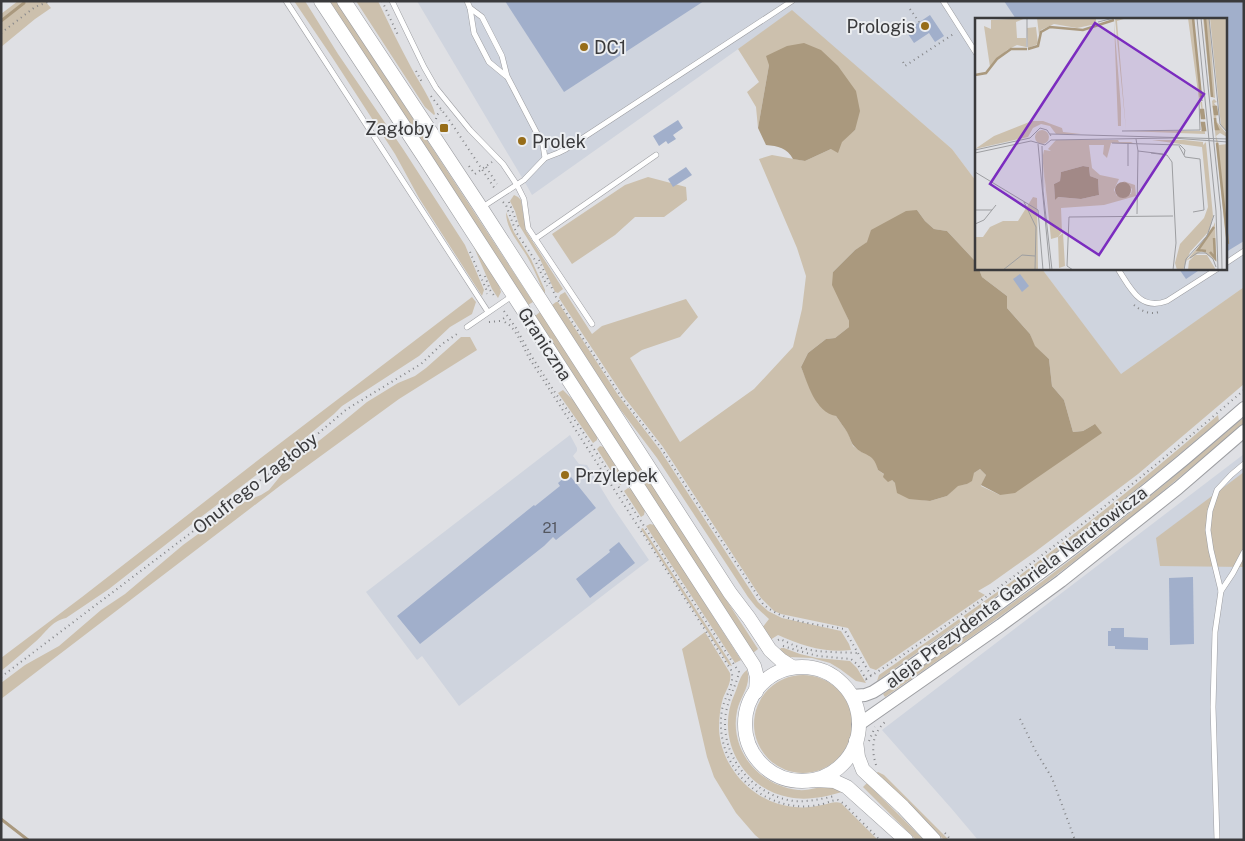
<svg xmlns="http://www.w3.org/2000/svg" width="1245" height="841" font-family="'Public Sans',sans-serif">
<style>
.built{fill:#cfd4de}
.green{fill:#ccc0ad}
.water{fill:#aa997e}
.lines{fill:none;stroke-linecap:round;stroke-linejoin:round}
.stream{stroke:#aa997e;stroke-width:3}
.building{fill:#a1afcb}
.service-casing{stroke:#9d9ea2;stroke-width:6}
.tertiary-casing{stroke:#9d9ea2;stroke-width:14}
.secondary-casing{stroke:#9d9ea2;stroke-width:15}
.path{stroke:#858689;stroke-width:2;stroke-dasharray:1 4;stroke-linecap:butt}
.service{stroke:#fff;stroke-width:5}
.tertiary{stroke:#fff;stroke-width:12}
.secondary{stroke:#fff;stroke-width:14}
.poi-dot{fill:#976d19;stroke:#eceef1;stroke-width:2}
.labels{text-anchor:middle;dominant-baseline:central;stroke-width:4;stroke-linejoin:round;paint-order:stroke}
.number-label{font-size:15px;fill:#545760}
.poi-label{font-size:18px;fill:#3a3a3c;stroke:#eceef1;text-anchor:start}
.street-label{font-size:18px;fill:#3a3a3c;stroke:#eceef1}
.inset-river{fill:none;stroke:#aa997e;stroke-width:2.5}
.inset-road{fill:none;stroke:#9d9ea1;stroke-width:1}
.view{fill:#7b2cbf;fill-opacity:0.15;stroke:#7b2cbf;stroke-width:2.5}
.inset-edge{fill:none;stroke:#3a3a3c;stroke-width:2.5}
</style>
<rect width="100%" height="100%" fill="#dfe0e4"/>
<!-- built -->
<g class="built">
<polygon points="417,1 1244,1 1244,287 1121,375 1042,269 1226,269 1226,19 976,19 976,181 952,149 792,11 532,195 527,186"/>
<polygon points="570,435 577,448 577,451 573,456 579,464 587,465 612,506 649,560 459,706 422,656 417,660 366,592"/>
<polygon points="1244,454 1244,840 978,840 951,808 882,730"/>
</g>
<!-- green -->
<g class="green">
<polygon points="18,1 45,1 51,8 35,19 1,47 1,14"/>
<polygon points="294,1 305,1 338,54 403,149 465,245 484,290 482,296 419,198 395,154 332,57"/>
<polygon points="329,1 336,1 533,302 528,305"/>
<path d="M356 1H378C389 24 400 47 412 69 419 82 432 101 435 114L434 115 425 107Z"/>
<polygon points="792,10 952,149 976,181 976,262 947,231 934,229 925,221 917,210 855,250 833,272 842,304 849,321 849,327 835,338 826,339 808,353 801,367 812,393 818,404 836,416 848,433 853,446 862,452 870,455 876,462 878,470 892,480 895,483 922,500 930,501 947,496 958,485 967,484 974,473 980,469 986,475 981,486 1000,495 1095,424 1083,431 1073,432 1064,400 1052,386 1049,359 1034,346 1030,334 1007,308 1007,296 982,277 979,269 1042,269 1121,374 1244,287 1244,384 1138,474 1035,552 990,584 978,591 985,595 876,670 870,668 848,628 781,614 774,611 761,598 663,447 624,397 559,298 560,295 565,292 592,334 602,326 686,299 698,317 680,337 642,350 630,358 680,442 754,389 793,347 802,309 806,276 797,248 759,159 772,155 805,161 831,149 855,130 769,65 758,128 756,107 747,92 759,82 738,49"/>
<polygon points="648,177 686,187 687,200 664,217 635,217 615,235 572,264 552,234 625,185"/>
<polygon points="514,195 518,197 521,200 526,231 563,289 558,293 555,292 540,259 519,225 515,211 510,201"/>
<path d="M506 212 514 232 531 259 545 290V293H544C539 282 535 271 529 260 521 244 506 231 506 212Z"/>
<polygon points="473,245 499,285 501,292 498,298 492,289"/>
<path d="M472 297 476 302 472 314 450 327 419 356 342 406 334 414 305 438 290 453 268 466 201 517 109 589 66 618C50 622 47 632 35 642 24 652 13 661 1 671V658L82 597 266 454Z"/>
<path d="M556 302H558L618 395 660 450 758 602 768 611 782 618 841 631 849 644 851 650C825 653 802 646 778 635L770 640 762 628 769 619 756 607 748 597 657 458 617 405 552 305Z"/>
<polygon points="540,312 758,649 753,653 535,316"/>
<polygon points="461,337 470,337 477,350 399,399 281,485 1,699 1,683 25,665 59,646 101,610 125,594 183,545 216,521 246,501 261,495 269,490 291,463 344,421 367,402 398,383 415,376 426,368"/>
<polygon points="563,390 574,401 597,437 597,440 593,443 558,393"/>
<path d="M1218 415 1219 421C1170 462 1122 502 1071 541 1008 589 943 635 877 681L879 675C919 647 960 619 1000 590 1075 535 1148 476 1218 415Z"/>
<path d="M1244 417V423C1180 478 1114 532 1046 583 993 622 939 660 885 697L883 694C937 656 991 619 1044 580 1113 528 1179 473 1244 417Z"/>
<polygon points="600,446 604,447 625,479 624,482 620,485 597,449"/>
<polygon points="1244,472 1244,567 1160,566 1156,538"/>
<polygon points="628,488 631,489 645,510 644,515 641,517 624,491"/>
<polygon points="650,524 655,525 741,660 735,663 646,526"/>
<polygon points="643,528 730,662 732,666 729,665 641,529"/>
<path d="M705 632 730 673C732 682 726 690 723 698 720 708 719 718 719 729 721 769 755 804 795 807 804 808 813 807 822 805 829 804 834 801 841 803L878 840H761L755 835 736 813 714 777 707 757 682 649Z"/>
<polygon points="781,648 784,648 800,654 817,658 850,661 857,668 866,683 856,681 840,669 830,663 812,658 789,657 778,651"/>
<path d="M747 670C752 685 740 697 737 711 729 750 759 786 798 790 810 791 820 786 832 786L842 792C825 797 806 801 788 797 742 788 714 737 735 693 739 684 739 676 747 670Z"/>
<circle cx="803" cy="724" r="49"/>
<polygon points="878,772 884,775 949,840 944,840 876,773"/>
<polygon points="867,783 924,840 916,840 863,787"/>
</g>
<!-- water -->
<g class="water">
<path d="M804 43 821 50 838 66 856 91 860 111 855 130 842 142 838 153 831 149 805 161 793 159C787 148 778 146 766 145L758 128 769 65 766 56 787 46Z"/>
<path d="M917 210 925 221 934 229 947 231 976 262V269H979L982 277 1007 296V308L1030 334 1035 346 1049 359 1052 386 1064 400 1073 432 1083 431 1095 424 1102 433 1015 493 1000 495 981 485 986 475 980 469 974 473 972 481 967 484 958 486 947 496 930 501 909 499 897 493 895 483 892 480 888 482 883 477 884 474 878 470C873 451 865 458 854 446 851 443 850 437 847 432 844 427 840 422 836 416 815 412 808 384 801 367L808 353 826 339 835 338 849 327V321L832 285 833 272 855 250 867 242 871 230 906 211Z"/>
</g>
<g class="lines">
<!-- stream -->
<g class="stream">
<polyline points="1,21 24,3"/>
<polyline points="1,819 28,840"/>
</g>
</g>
<!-- building -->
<g class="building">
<polygon points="505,1 704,1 564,92"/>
<polygon points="1004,1 1244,1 1244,241 1226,252 1226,19 1016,19"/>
<polygon points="930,15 944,36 935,42 929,33 914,43 906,31"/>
<polygon points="678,120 683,128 673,135 676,139 668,144 666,141 659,146 653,136"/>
<polygon points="686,167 692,175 673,187 668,179"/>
<polygon points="1179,269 1201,269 1186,279"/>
<polygon points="1020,274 1029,286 1022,292 1013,279"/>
<polygon points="565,477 567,480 571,477 596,508 556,540 553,537 544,546 420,644 397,616 534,505 535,506 560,486 558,483"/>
<polygon points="619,542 635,563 590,598 576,579 610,552 609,550"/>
<polygon points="1193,577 1194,644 1170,645 1169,578"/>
<polygon points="1111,628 1124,628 1124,637 1148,638 1148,650 1115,649 1115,646 1108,646 1108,631 1111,631"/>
</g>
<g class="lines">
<!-- service casing -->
<g class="service-casing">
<g id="service">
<polyline points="286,1 488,312"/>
<polyline points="392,1 424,67 436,88 470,130 503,164 517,185 524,199 528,228 592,324"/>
<polyline points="467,1 470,8 474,33 489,62 506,76"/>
<polyline points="943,1 976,53"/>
<polyline points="470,8 482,17 502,56 507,76 543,145 545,158 524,180 481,208"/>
<polyline points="545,158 558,153 566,149 792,1"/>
<polyline points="535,239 656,155"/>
<polyline points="1226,263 1244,251"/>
<path d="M1118 269C1131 289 1140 311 1167 301L1217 269"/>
<polyline points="467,327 512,296"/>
<polyline points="1221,591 1233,573 1244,552"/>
<polyline points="1217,840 1213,707 1215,632 1221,591 1211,550 1208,530 1210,511 1217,490 1231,475 1244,464"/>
</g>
</g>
<!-- tertiary casing -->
<g class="tertiary-casing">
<g id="tertiary">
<path d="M852 696 865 695 873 692C897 677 921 659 944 643 1048 570 1148 492 1244 408"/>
<polyline points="858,725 1001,625 1061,581 1178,488 1244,431"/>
</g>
</g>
<!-- secondary casing -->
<g class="secondary-casing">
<g id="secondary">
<polyline points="321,1 426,160 754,666 757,677 756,692"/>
<polyline points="344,1 481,208 730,593 749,618 770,650 781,660 792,667"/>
<circle cx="802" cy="724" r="57"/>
<polyline points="856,741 858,757 863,770 903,807 934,840"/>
<polyline points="816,780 834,781 847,787 906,840"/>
</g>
</g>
<!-- path -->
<g class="path">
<polyline points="382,1 398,35"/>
<polyline points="910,9 919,22"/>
<polyline points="1,33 35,7 50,1"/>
<polyline points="903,62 905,66 955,33"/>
<polyline points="416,71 423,84"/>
<polyline points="431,96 450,121 495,189"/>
<polyline points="436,119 437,115 441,110"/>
<polyline points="469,166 475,174 492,162"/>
<polyline points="486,167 497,184"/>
<polyline points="503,202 506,205 516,232 535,260 547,286"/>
<polyline points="509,202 519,228"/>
<polyline points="470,252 486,289 487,294"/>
<path d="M539 260 556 297 622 398 659 445 763 604C785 623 817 624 844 629L873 679"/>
<polyline points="485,276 490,290 496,298"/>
<path d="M1134 305C1141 311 1150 315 1159 312"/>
<path d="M504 311 516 328 532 357 556 394 579 426 739 672C737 682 733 689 730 698 727 706 725 715 725 724 725 762 756 796 794 801 808 802 821 799 835 796"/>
<polyline points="489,322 500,321 507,316"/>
<path d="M505 322 506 323C516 327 525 352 531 361L731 670C736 684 724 697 722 710 714 757 749 801 796 806 805 807 815 806 823 804 829 802 833 800 838 800L843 803 880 840"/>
<path d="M778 640 780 639C787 642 794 646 802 648 820 653 839 652 858 653"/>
<polyline points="783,646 799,651 818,656 851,659 858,665 867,681"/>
<polyline points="1,677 287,460 347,409 421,364 442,344 460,332"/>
<path d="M866 679C892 663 917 645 942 628 1047 555 1147 474 1244 390"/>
<polyline points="1020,719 1035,750 1052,778 1075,840"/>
<polyline points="869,741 875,727"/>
<path d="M876 765C871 749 872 734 885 722"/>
<polyline points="945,833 951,840"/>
</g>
<!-- service -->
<use href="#service" class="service"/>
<!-- tertiary -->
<use href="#tertiary" class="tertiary"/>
<!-- secondary -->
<use href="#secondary" class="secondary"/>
</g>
<!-- markers -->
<g class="poi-dot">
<circle cx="925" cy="26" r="5"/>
<circle cx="584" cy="47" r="5"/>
<rect x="439" y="123" width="10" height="10" rx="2.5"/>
<circle cx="522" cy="141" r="5"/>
<circle cx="565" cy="475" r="5"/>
</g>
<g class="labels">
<!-- number labels -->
<g class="number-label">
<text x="550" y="527">21</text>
</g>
<!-- poi labels -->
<g class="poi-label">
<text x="915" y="26" text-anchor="end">Prologis</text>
<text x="594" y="47">DC1</text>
<text x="434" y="128" text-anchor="end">Zagłoby</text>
<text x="532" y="141">Prolek</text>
<text x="575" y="475">Przylepek</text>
</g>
<!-- street labels -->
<g class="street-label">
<text transform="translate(545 344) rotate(57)">Graniczna</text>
<text transform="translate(255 483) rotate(-38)">Onufrego Zagłoby</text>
<text transform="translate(1016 587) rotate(-37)">aleja Prezydenta Gabriela Narutowicza</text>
</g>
</g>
<!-- overview -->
<g transform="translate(975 18)">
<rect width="252" height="252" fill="#dfe0e4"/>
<path d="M51 0 41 4 42 20H51V29L42 27 32 32 15 49 9 8 16 11V2ZM62 0H121V6L102 10 79 6 66 12 64 17ZM140 0H152L142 3 151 112ZM213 0H219L225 82H224ZM228 0H234L240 80 236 79ZM235 0H252V114L246 108ZM139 3 146 90V108H143ZM61 9 63 26 53 30 52 10ZM239 81 242 84 239 85 242 89 241 103 252 116V119L245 115 241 118 244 127 252 126V232L237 83ZM225 83 227 84 238 198 235 212 215 234 208 252H202L200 245 205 226 229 200 233 189 227 129 177 122H209L228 124V127L231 124 230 116 150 113H226L229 104ZM57 103H68L87 110 88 114 106 116H81L75 108 66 106 58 110 53 119 0 131 19 118ZM60 119a7 7 0 1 1 14 0a7 7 0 1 1-14 0ZM81 122H143L144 124H156L160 126 136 125 132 140 128 136 129 127H114L117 150 125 157 144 161 139 172 142 178 156 176 157 171 148 163 160 167 161 178 129 187 86 190 87 214 83 219 88 215 90 248 84 250 83 219 76 221 69 153 72 198 67 132 68 137 69 132 76 133 73 131ZM108 148 114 149 115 158 123 161 124 177 106 181 82 179 80 182 79 166 85 163 86 154ZM58 179 62 180 63 252H0V219H8L15 209 28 203H43ZM240 204 241 243 227 233 211 243 236 214ZM220 237H232L241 252H213L214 243Z" fill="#ccc0ad" fill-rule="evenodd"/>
<path d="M108 148 114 149 115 158 123 161 124 177 106 181 83 179 80 182 79 166 85 163 86 154ZM140 172a8 8 0 1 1 16 0a8 8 0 1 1-16 0Z" fill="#aa997e"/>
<path class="inset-river" d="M218 0 226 79M230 0 237 79M53 31 63 28 66 14 75 9 108 12 139 2M0 57 11 55 22 41 36 31H52M239 89H241L242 96H240ZM226 92H228L229 100H227ZM240 100 241 111H243L240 104M227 105H229L230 112H228ZM242 125 253 226M231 233 223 232 239 209M235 234 240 240 239 220"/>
<path class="inset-road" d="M52 0V29M222 0 241 193 243 252M226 0 246 194 247 252M234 0 245 106 253 115M123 4 139 0M147 113 225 112 224 83 228 82M75 116 253 121M161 121 163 133 188 136M76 122 197 120 253 124M137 125 205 127 210 132 209 137M153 125V148M63 126 75 252M67 128 68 173 77 252M204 128 210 139 225 141 229 192 218 194M0 132 55 120 65 110 72 112 76 118M0 135 56 123 70 127 76 122M176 135 192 137 197 144 201 225 198 252M0 154 63 192 68 252M49 184 61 209 60 252M0 192H17M162 196 163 133M0 206 9 202 21 187M215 240 222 235H231L238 241 241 249M28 252 47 237 60 238M98 252 92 248 94 199 198 198M101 252H198M209 252 211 241 232 218 239 197"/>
<path class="view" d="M120 5 229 76 124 237 15 166Z"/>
<rect width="252" height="252" class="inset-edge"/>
</g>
<!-- border -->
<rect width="1245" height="841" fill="none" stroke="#3a3a3c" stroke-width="5"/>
</svg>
